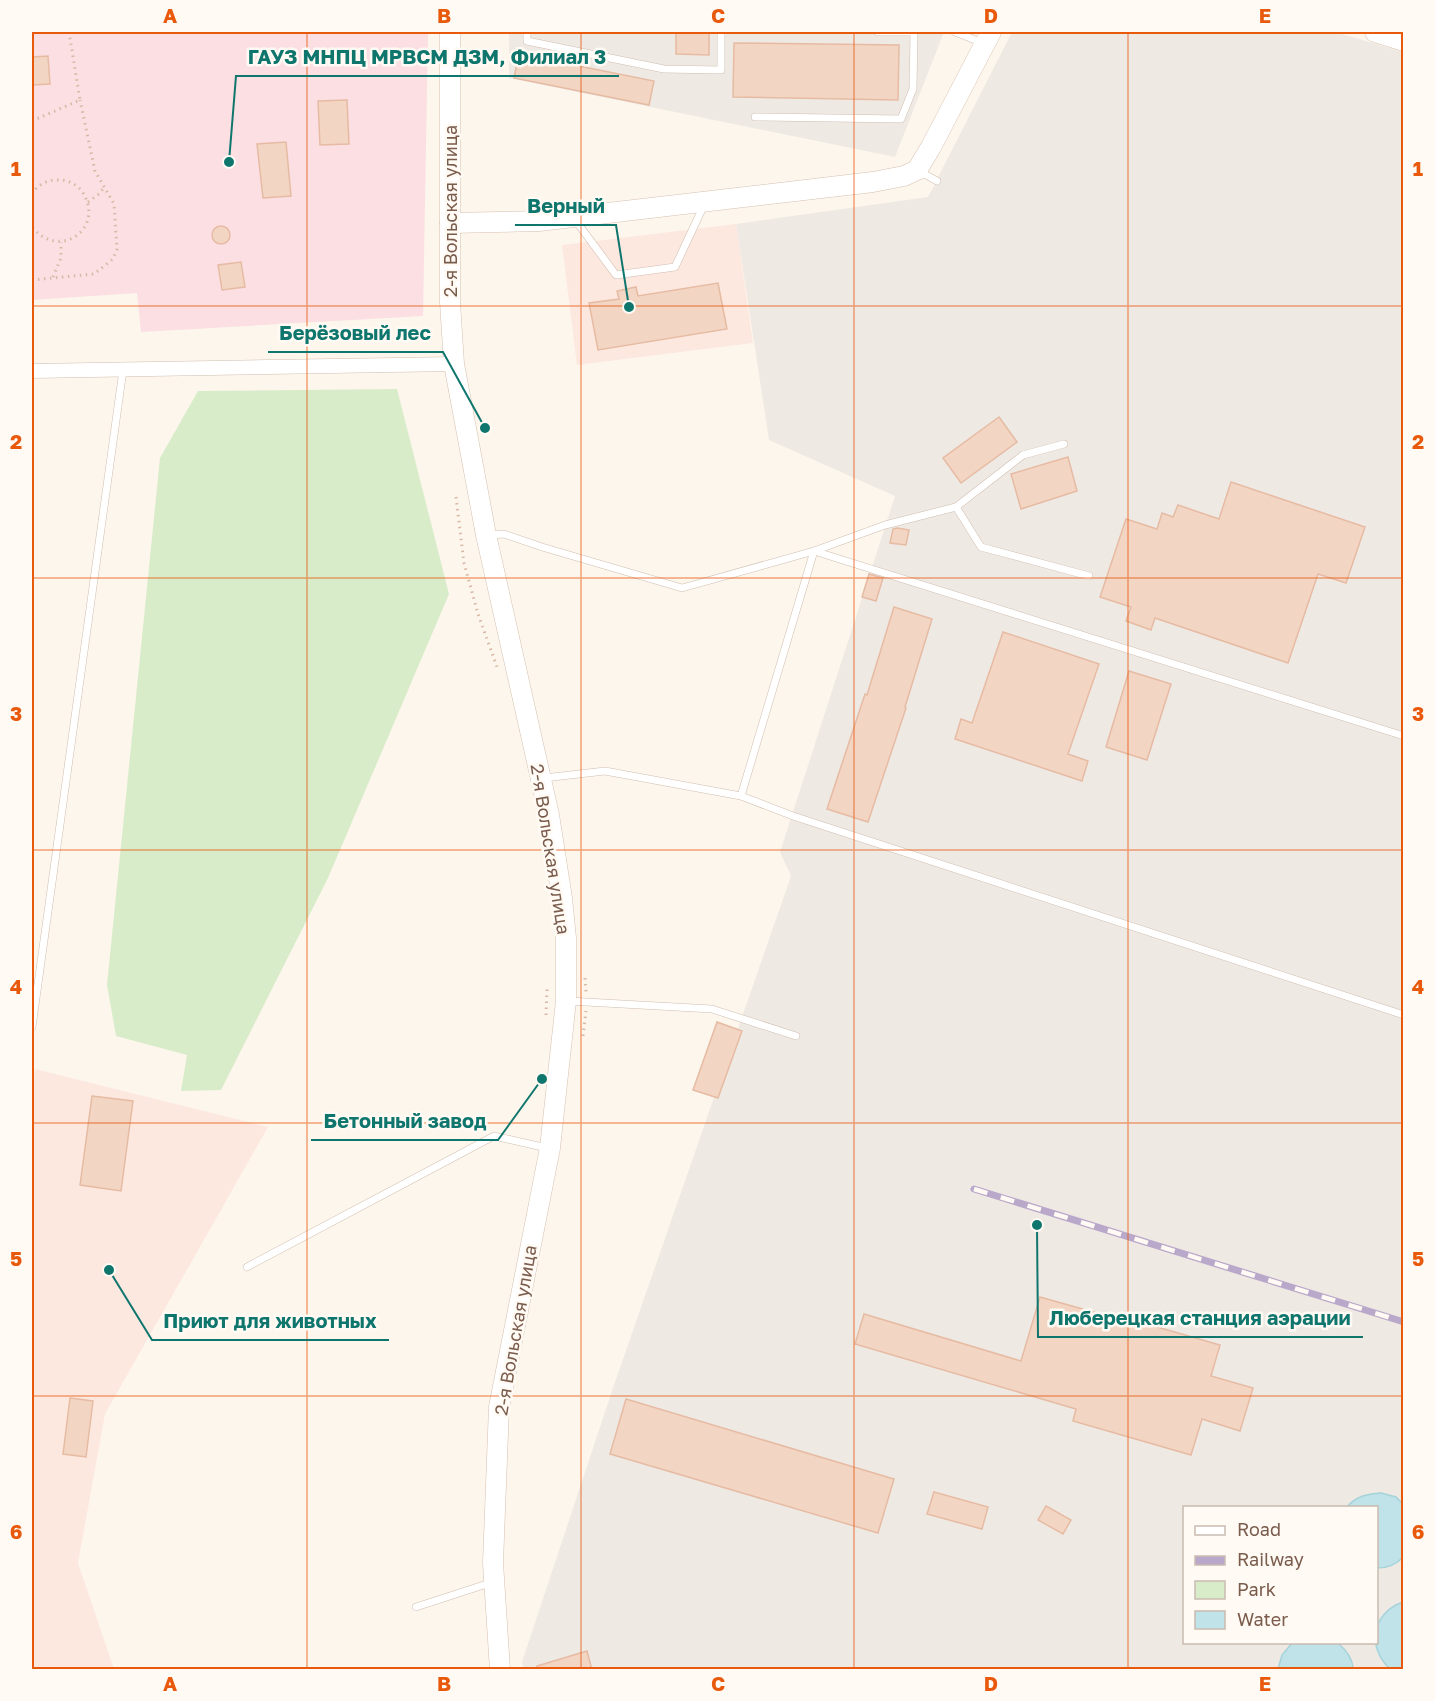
<svg xmlns="http://www.w3.org/2000/svg" width="1435" height="1701" font-family="'Golos Text',sans-serif">
<style>
.commercial{fill:#fde8e0}
.industrial{fill:#efe9e4;fill-rule:evenodd}
.medical{fill:#fbdfe3}
.green{fill:#d8ecc9}
.water{fill:#bfe3e8;stroke:#a5d3da;stroke-width:1.5}
.building{fill:#f3d5c3;stroke:#e6bba3;stroke-width:1.5}
.lines{fill:none;stroke-linecap:round;stroke-linejoin:round}
.lane-casing{stroke:#d1beb0;stroke-width:8}
.street-casing{stroke:#d1beb0;stroke-width:15}
.secondary-casing{stroke:#d6c0b0;stroke-width:21}
.path{stroke:#d9b8a5;stroke-width:3;stroke-dasharray:1.5 4.5;stroke-linecap:butt}
.lane{stroke:#fff;stroke-width:7}
.street{stroke:#fff;stroke-width:14}
.secondary{stroke:#fff;stroke-width:20}
.rail-casing{stroke:#b9a8c9;stroke-width:7}
.rail{stroke:#fffaf3;stroke-width:4.5;stroke-dasharray:14;stroke-linecap:butt}
.grid{fill:none;stroke:#e8590c;stroke-width:1.5;stroke-opacity:0.55}
.labels{text-anchor:middle;dominant-baseline:central;stroke-width:5;stroke-linejoin:round;paint-order:stroke}
.street-label{font-size:18px;fill:#7a5c4d;stroke:#fffaf3}
.leader{fill:none;stroke:#0f766e;stroke-width:2}
.callout-dot{fill:#0f766e;stroke:#fffaf3;stroke-width:2}
.callout-label{font-size:20px;text-anchor:middle;font-weight:bold;fill:#0f766e;stroke:#fffaf3;stroke-width:5;stroke-linejoin:round;paint-order:stroke}
.neatline{fill:none;stroke:#e8590c;stroke-width:2}
.grid-label{font-size:20px;text-anchor:middle;font-weight:bold;fill:#e8590c}
</style>
<rect width="100%" height="100%" fill="#fdf6ec"/>
<!-- commercial -->
<g class="commercial">
<polygon points="736,224 753,343 577,365 562,245"/>
<polygon points="35,1069 268,1127 105,1414 78,1563 114,1669 32,1670 32,1097"/>
</g>
<!-- industrial -->
<g class="industrial">
<polygon points="509,32 944,32 895,157 509,78"/>
<path d="M1012 32H1335L1403 52V1669L524 1670 522 1662 614 1385 791 876 780 852 895 496 769 440 736 224 928 197ZM1184 1508H1376V1642H1184Z"/>
</g>
<!-- medical -->
<polygon class="medical" points="32,32 428,32 423,316 141,332 137,293 32,300"/>
<!-- green -->
<polygon class="green" points="397,389 449,594 328,878 221,1090 181,1091 187,1055 116,1036 107,985 160,458 198,391"/>
<!-- water -->
<g class="water">
<path d="M1381 1493 1396 1497 1403 1504V1557C1396 1565 1387 1568 1377 1568L1376 1508 1347 1507C1356 1496 1367 1494 1381 1493Z"/>
<path d="M1403 1602V1669H1390C1367 1648 1371 1613 1403 1602Z"/>
<path d="M1293 1642 1338 1643C1346 1650 1353 1658 1353 1669H1278L1282 1655Z"/>
</g>
<!-- building -->
<g class="building">
<polygon points="676,32 709,32 709,55 676,54"/>
<polygon points="734,43 899,45 898,100 733,97"/>
<polygon points="519,54 654,81 649,105 514,78"/>
<polygon points="48,56 50,84 32,85 32,57"/>
<polygon points="347,100 349,144 320,145 318,101"/>
<polygon points="286,142 291,196 263,198 257,144"/>
<circle cx="221" cy="235" r="9"/>
<polygon points="241,262 245,287 222,290 218,265"/>
<polygon points="718,283 727,329 598,350 589,303 619,299 617,291 636,287 638,296"/>
<polygon points="999,417 1017,442 961,483 943,458"/>
<polygon points="1068,457 1077,491 1021,509 1011,474"/>
<polygon points="1231,482 1365,527 1346,583 1318,574 1288,663 1155,618 1151,630 1126,621 1131,607 1100,597 1126,519 1157,529 1162,513 1173,517 1178,505 1219,519"/>
<polygon points="897,528 909,530 906,545 890,543 893,529"/>
<polygon points="869,574 883,578 876,601 862,597"/>
<polygon points="894,607 932,619 905,707 906,708 868,822 827,809 865,694 867,695"/>
<polygon points="1003,632 1099,664 1068,754 1088,761 1082,781 955,739 961,719 972,723"/>
<polygon points="1129,671 1171,684 1147,760 1106,747"/>
<polygon points="717,1022 742,1031 718,1098 693,1090"/>
<polygon points="92,1096 133,1101 121,1191 80,1185"/>
<polygon points="1040,1297 1104,1315 1105,1312 1220,1345 1211,1376 1253,1388 1240,1431 1202,1419 1191,1455 1073,1421 1076,1409 855,1344 864,1314 1021,1361"/>
<polygon points="70,1398 93,1401 86,1457 63,1454"/>
<polygon points="626,1399 894,1479 878,1533 610,1454"/>
<polygon points="934,1492 988,1507 982,1529 927,1514"/>
<polygon points="1046,1506 1071,1520 1063,1534 1038,1520"/>
<polygon points="587,1651 592,1670 538,1670 537,1666"/>
</g>
<g class="lines">
<!-- lane casing -->
<g class="lane-casing">
<g id="lane">
<polyline points="527,32 527,41 664,69 721,70 721,32"/>
<polyline points="878,32 914,32"/>
<polyline points="955,32 983,43"/>
<polyline points="755,117 901,119 913,89 914,32"/>
<polyline points="919,171 937,181"/>
<polyline points="576,221 616,275 675,267 704,205"/>
<polyline points="956,507 981,547 1089,576"/>
<polyline points="488,535 504,534 542,547 682,588 814,551 1404,736"/>
<polyline points="544,778 605,771 741,796 793,816 1404,1015"/>
<polyline points="741,796 814,551 885,525 956,507 1023,455 1064,444"/>
<polyline points="568,1001 712,1009 796,1036"/>
<polyline points="32,1027 123,370"/>
<polyline points="247,1267 494,1136 547,1148"/>
<polyline points="416,1607 493,1582"/>
</g>
</g>
<!-- street casing -->
<g class="street-casing">
<polyline id="street" points="32,371 454,364"/>
</g>
<!-- secondary casing -->
<g class="secondary-casing">
<g id="secondary">
<polyline points="450,32 450,302 454,364 486,535 549,815 562,898 566,938 566,1001 550,1148 499,1407 493,1563 500,1670"/>
<polyline points="1375,32 1404,41"/>
<polyline points="450,223 539,221 873,182 904,176 917,170 931,147 991,32"/>
</g>
</g>
<!-- path -->
<g class="path">
<polyline points="32,121 80,100 69,32"/>
<path d="M32 194C37 185 48 179 59 180 69 180 78 185 83 193 105 228 60 261 32 227"/>
<polyline points="88,202 99,194 105,186"/>
<polyline points="53,277 61,258 61,242"/>
<polyline points="32,280 94,274 113,259 117,249 114,204 95,171 80,100"/>
<polyline points="456,497 464,563 478,614 497,667"/>
<polyline points="585,978 586,992"/>
<polyline points="546,1015 547,989"/>
<polyline points="583,1036 586,1011"/>
</g>
<!-- lane -->
<use href="#lane" class="lane"/>
<!-- street -->
<use href="#street" class="street"/>
<!-- secondary -->
<use href="#secondary" class="secondary"/>
<!-- rail casing -->
<g class="rail-casing">
<polyline id="rail" points="974,1189 1404,1322"/>
</g>
<!-- rail -->
<use href="#rail" class="rail"/>
</g>
<!-- grid -->
<path class="grid" d="M307 32V1670M581 32V1670M854 32V1670M1128 32V1670M32 306H1404M32 578H1404M32 850H1404M32 1123H1404M32 1396H1404"/>
<g class="labels">
<!-- street labels -->
<g class="street-label">
<text transform="translate(450 211) rotate(-90)">2-я Вольская улица</text>
<text transform="translate(551 849) rotate(81)">2-я Вольская улица</text>
<text transform="translate(515 1330) rotate(-80)">2-я Вольская улица</text>
</g>
</g>
<!-- callouts -->
<path class="leader" d="M229 162L236 76H619M629 307L616 225H515M485 428L443 352H268M542 1079L498 1140H311M1037 1225L1038 1337H1363M109 1270L152 1340H389"/>
<g class="callout-dot">
<circle cx="229" cy="162" r="6"/>
<circle cx="629" cy="307" r="6"/>
<circle cx="485" cy="428" r="6"/>
<circle cx="542" cy="1079" r="6"/>
<circle cx="1037" cy="1225" r="6"/>
<circle cx="109" cy="1270" r="6"/>
</g>
<g class="callout-label">
<text x="427" y="64">ГАУЗ МНПЦ МРВСМ ДЗМ, Филиал 3</text>
<text x="566" y="213">Верный</text>
<text x="355" y="340">Берёзовый лес</text>
<text x="405" y="1128">Бетонный завод</text>
<text x="1200" y="1325">Люберецкая станция аэрации</text>
<text x="270" y="1328">Приют для животных</text>
</g>
<!-- border -->
<rect width="1435" height="1701" fill="none" stroke="#fffaf3" stroke-width="66"/>
<!-- legend -->
<rect x="1183" y="1506" width="195" height="138" fill="#fffaf3" stroke="#cabbb1" stroke-width="1.5"/>
<rect x="1195" y="1526" width="30" height="9" fill="#ffffff" stroke="#cabbb1" stroke-width="1.5"/>
<text x="1237" y="1536" font-size="18" fill="#7a5c4d">Road</text>
<rect x="1195" y="1556" width="30" height="9" fill="#b9a8c9" stroke="#cabbb1" stroke-width="1.5"/>
<text x="1237" y="1566" font-size="18" fill="#7a5c4d">Railway</text>
<rect x="1195" y="1581" width="30" height="18" fill="#d8ecc9" stroke="#cabbb1" stroke-width="1.5"/>
<text x="1237" y="1596" font-size="18" fill="#7a5c4d">Park</text>
<rect x="1195" y="1611" width="30" height="18" fill="#bfe3e8" stroke="#cabbb1" stroke-width="1.5"/>
<text x="1237" y="1626" font-size="18" fill="#7a5c4d">Water</text>
<rect x="33" y="33" width="1369" height="1635" class="neatline"/>
<g class="grid-label">
<text x="170" y="23">A</text>
<text x="444" y="23">B</text>
<text x="718" y="23">C</text>
<text x="991" y="23">D</text>
<text x="1265" y="23">E</text>
<text x="16" y="176">1</text>
<text x="1418" y="176">1</text>
<text x="16" y="449">2</text>
<text x="1418" y="449">2</text>
<text x="16" y="721">3</text>
<text x="1418" y="721">3</text>
<text x="16" y="994">4</text>
<text x="1418" y="994">4</text>
<text x="16" y="1266">5</text>
<text x="1418" y="1266">5</text>
<text x="16" y="1539">6</text>
<text x="1418" y="1539">6</text>
<text x="170" y="1691">A</text>
<text x="444" y="1691">B</text>
<text x="718" y="1691">C</text>
<text x="991" y="1691">D</text>
<text x="1265" y="1691">E</text>
</g>
</svg>
